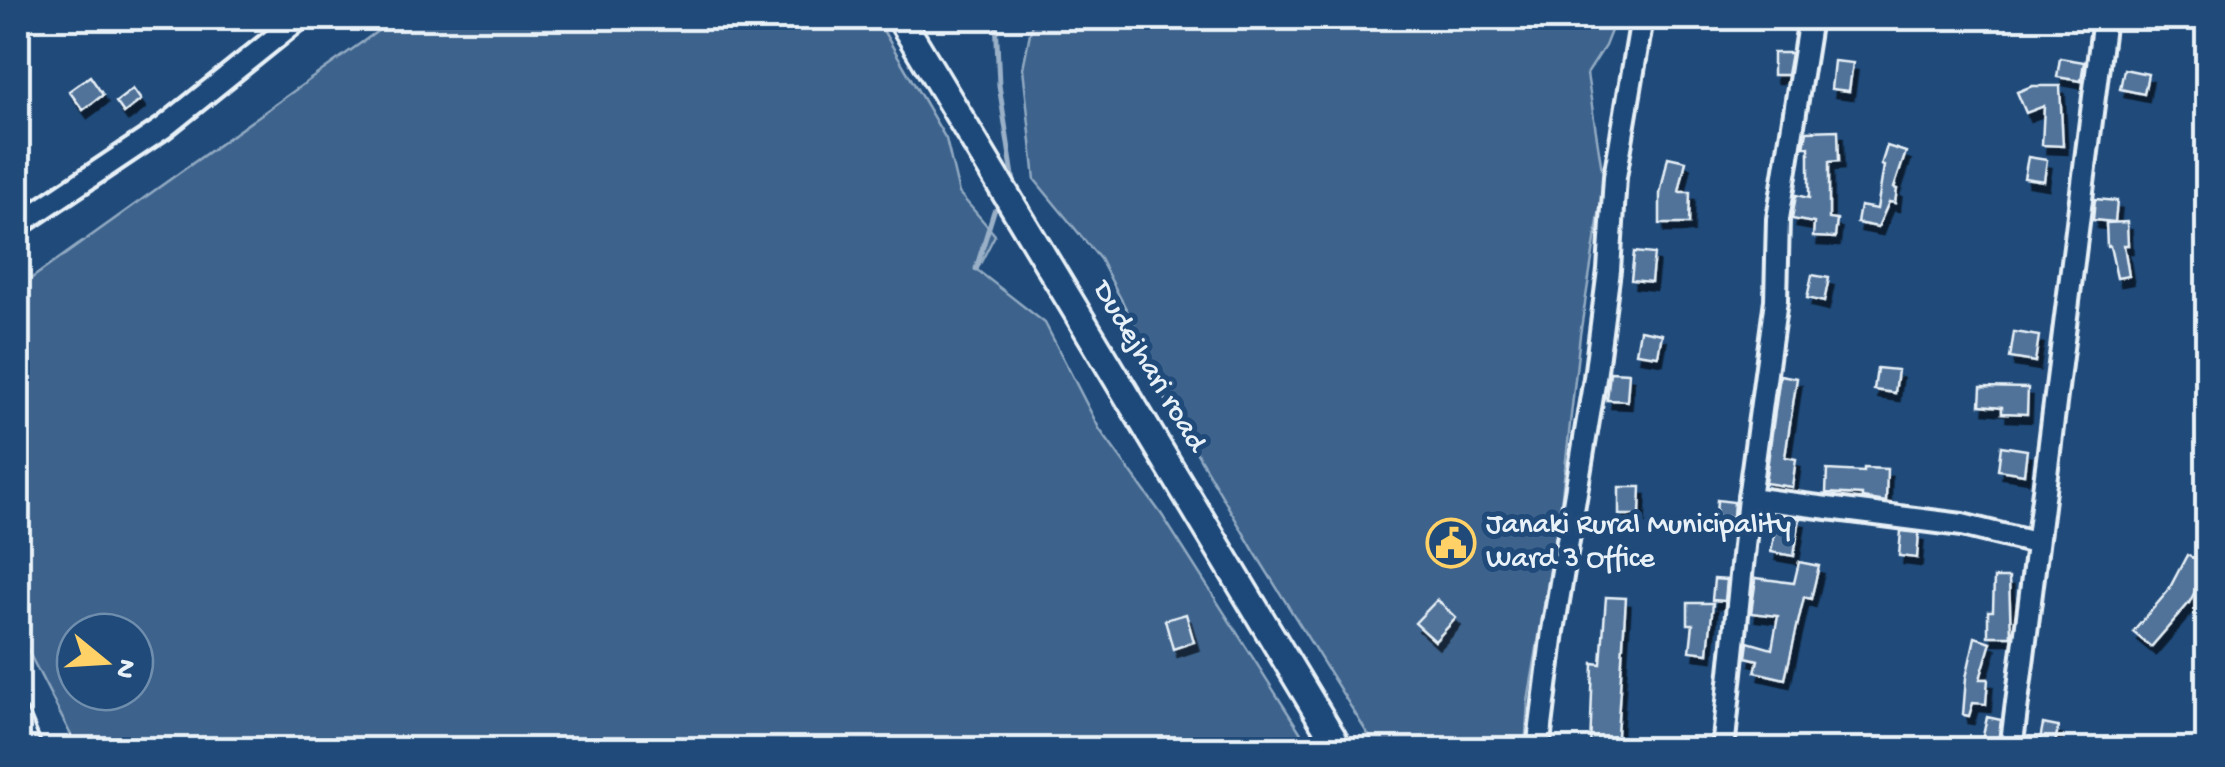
<svg xmlns="http://www.w3.org/2000/svg" width="2225" height="767" font-family="'Gochi Hand',sans-serif">
<style>
.green{fill:#3c628c;stroke:#92aac2;stroke-width:2.5;fill-rule:evenodd}
.lines{fill:none;stroke-linecap:round;stroke-linejoin:round}
.stream{stroke:#9ab0c7;stroke-width:5}
.building{fill:#517399;stroke:#e8f1f8;stroke-width:2.5;filter:url(#shadow)}
.minor-casing{stroke:#e8f1f8;stroke-width:28}
.tertiary-casing{stroke:#e8f1f8;stroke-width:32}
.minor{stroke:#1f4a7a;stroke-width:20}
.tertiary{stroke:#1f4a7a;stroke-width:25}
.labels{text-anchor:middle;dominant-baseline:central;stroke-width:10;stroke-linejoin:round;paint-order:stroke}
.street-label{font-size:30px;fill:#e8f1f8;stroke:#1f4a7a}
.poi-label{font-size:30px;fill:#e8f1f8;stroke:#1f4a7a;text-anchor:start}
</style>
<defs>
<filter id="shadow"><feDropShadow dx="4.5" dy="8" stdDeviation="0" flood-color="#0009"/></filter>
</defs>
<rect width="100%" height="100%" fill="#1f4a7a"/>
<filter id="ink" filterUnits="userSpaceOnUse"><feTurbulence type="fractalNoise" baseFrequency=".01" numOctaves="2"/><feDisplacementMap in="SourceGraphic" scale="20" xChannelSelector="R" yChannelSelector="G"/><feConvolveMatrix kernelMatrix="1 2 1 2 8 2 1 2 1" color-interpolation-filters="sRGB"/></filter>
<g filter="url(#ink)">
<!-- green -->
<g class="green">
<path d="M396 18H876L946 139 959 193 995 235 977 270 1045 323 1100 430 1162 515 1311 749H78L18 631V288ZM75 632H135V692H75Z"/>
<polygon points="1033,18 1616,18 1605,46 1587,74 1604,183 1580,335 1561,505 1528,702 1525,749 1377,749 1254,551 1160,390 1134,324 1100,259 1035,180 1023,68"/>
</g>
<g class="lines">
<!-- stream -->
<g class="stream">
<polyline points="996,18 999,85 1015,189"/>
<polyline points="976,269 994,211 997,209"/>
</g>
</g>
<!-- building -->
<g class="building">
<polygon points="1773,53 1791,53 1787,75 1773,75"/>
<polygon points="2060,58 2084,62 2081,81 2057,77"/>
<polygon points="1834,61 1853,63 1849,91 1831,89"/>
<polygon points="2124,69 2148,74 2144,94 2120,89"/>
<polygon points="90,76 103,95 83,110 69,91"/>
<polygon points="2032,86 2060,86 2063,146 2042,145 2044,106 2026,113 2017,92"/>
<polygon points="133,89 141,100 124,113 116,102"/>
<polygon points="1838,130 1839,161 1829,162 1829,219 1837,220 1835,238 1813,237 1814,223 1792,219 1796,195 1809,198 1809,147 1804,147 1807,131"/>
<polygon points="1887,146 1906,152 1894,188 1897,189 1895,203 1889,202 1878,227 1857,223 1860,206 1877,209 1884,166 1881,165"/>
<polygon points="1668,157 1686,161 1679,192 1690,192 1689,224 1660,224 1660,194"/>
<polygon points="2028,157 2047,160 2044,181 2024,178"/>
<polygon points="2095,199 2117,201 2115,222 2093,220"/>
<polygon points="2127,222 2128,245 2124,245 2129,276 2117,278 2110,246 2107,246 2106,223"/>
<polygon points="1634,252 1654,254 1651,282 1631,280"/>
<polygon points="1812,275 1829,278 1824,302 1807,298"/>
<polygon points="1640,330 1662,334 1658,356 1636,353"/>
<polygon points="2014,332 2039,336 2035,362 2010,358"/>
<polygon points="1877,368 1898,370 1895,393 1874,390"/>
<polygon points="1610,372 1629,373 1627,401 1607,400"/>
<polygon points="1780,375 1797,378 1785,457 1796,459 1792,487 1765,483"/>
<polygon points="1981,387 2028,388 2027,414 2002,413 2002,407 1980,405"/>
<polygon points="2001,446 2027,450 2024,474 1998,470"/>
<polygon points="1864,468 1887,469 1886,502 1862,498 1862,495 1826,493 1827,470 1864,472"/>
<polygon points="1619,487 1641,487 1640,515 1619,515"/>
<polygon points="1717,500 1734,502 1733,517 1716,516"/>
<polygon points="1778,515 1800,518 1794,556 1771,552"/>
<polygon points="1901,531 1919,533 1917,558 1899,556"/>
<polygon points="2187,555 2208,567 2189,603 2151,647 2133,632 2168,591"/>
<polygon points="1799,562 1819,566 1811,599 1804,597 1785,679 1755,672 1758,660 1746,657 1748,642 1772,649 1778,616 1751,613 1756,578 1794,583"/>
<polygon points="1994,578 2009,578 2011,636 1988,636 1988,611 1993,611"/>
<polygon points="1714,579 1727,580 1725,601 1712,600"/>
<polygon points="1606,597 1626,598 1616,750 1590,750 1593,663 1601,664"/>
<polygon points="1437,600 1456,618 1435,641 1415,623"/>
<polygon points="1688,603 1713,603 1708,653 1690,651 1693,624 1688,624"/>
<polygon points="1186,614 1194,642 1173,649 1165,620"/>
<polygon points="1975,637 1991,642 1980,679 1988,679 1986,704 1973,703 1969,716 1963,715 1966,678"/>
<polygon points="1987,717 2001,720 1997,750 1980,750"/>
<polygon points="2043,724 2058,727 2054,750 2038,750"/>
</g>
<g class="lines">
<!-- minor casing -->
<g class="minor-casing">
<g id="minor">
<polyline points="18,225 163,128 300,18"/>
<polyline points="1749,498 1962,525 2035,543"/>
<polyline points="18,718 31,750"/>
<polyline points="1538,750 1553,631 1595,378 1609,270 1615,177 1642,18"/>
<polyline points="1723,750 1749,498 1776,300 1778,219 1810,18"/>
<polyline points="2011,750 2104,18"/>
</g>
</g>
<!-- tertiary casing -->
<g class="tertiary-casing">
<polyline id="tertiary" points="900,18 1340,750"/>
</g>
<!-- minor -->
<use href="#minor" class="minor"/>
<!-- tertiary -->
<use href="#tertiary" class="tertiary"/>
</g>
</g>
<!-- icons -->
<defs>
<g id="civic-ring" transform="scale(2.5)"><circle r="9.5" fill="#1f4a7a" stroke="#ffd166" stroke-width="1.5"/><path d="M-.6-6.5H3V-4.5H.6V-3L4-1V1h2V6H-6V1h2V-1L-.6-3ZM-1.2 2.5V6h2.4V2.5Z" fill="#ffd166"/></g>
</defs>
<g fill-rule="evenodd">
<use href="#civic-ring" x="1451" y="543"/>
</g>
<g class="labels">
<!-- street labels -->
<g class="street-label">
<text transform="translate(1148 367) rotate(59)">Dudejhari road</text>
</g>
<!-- poi labels -->
<g class="poi-label">
<text x="1486" y="526">Janaki Rural Municipality<tspan x="1486" dy="34">Ward 3 Office</tspan></text>
</g>
</g>
<!-- margin -->
<rect width="2225" height="767" fill="none" stroke="#1f4a7a" stroke-width="60"/>
<rect x="30" y="30" width="2165" height="707" fill="none" stroke="#e8f1f8" stroke-width="4" filter="url(#ink)"/>
<!-- north arrow -->
<g transform="translate(105 662) rotate(108)"><circle r="48" fill="#1f4a7a" stroke="#6f8dac" stroke-width="2.5"/>
<path d="M0-8L18 38L0 25L-18 38Z" fill="#ffd166"/>
<text y="-15" font-size="28" font-weight="bold" text-anchor="middle" fill="#e8f1f8">N</text>
</g>
</svg>
